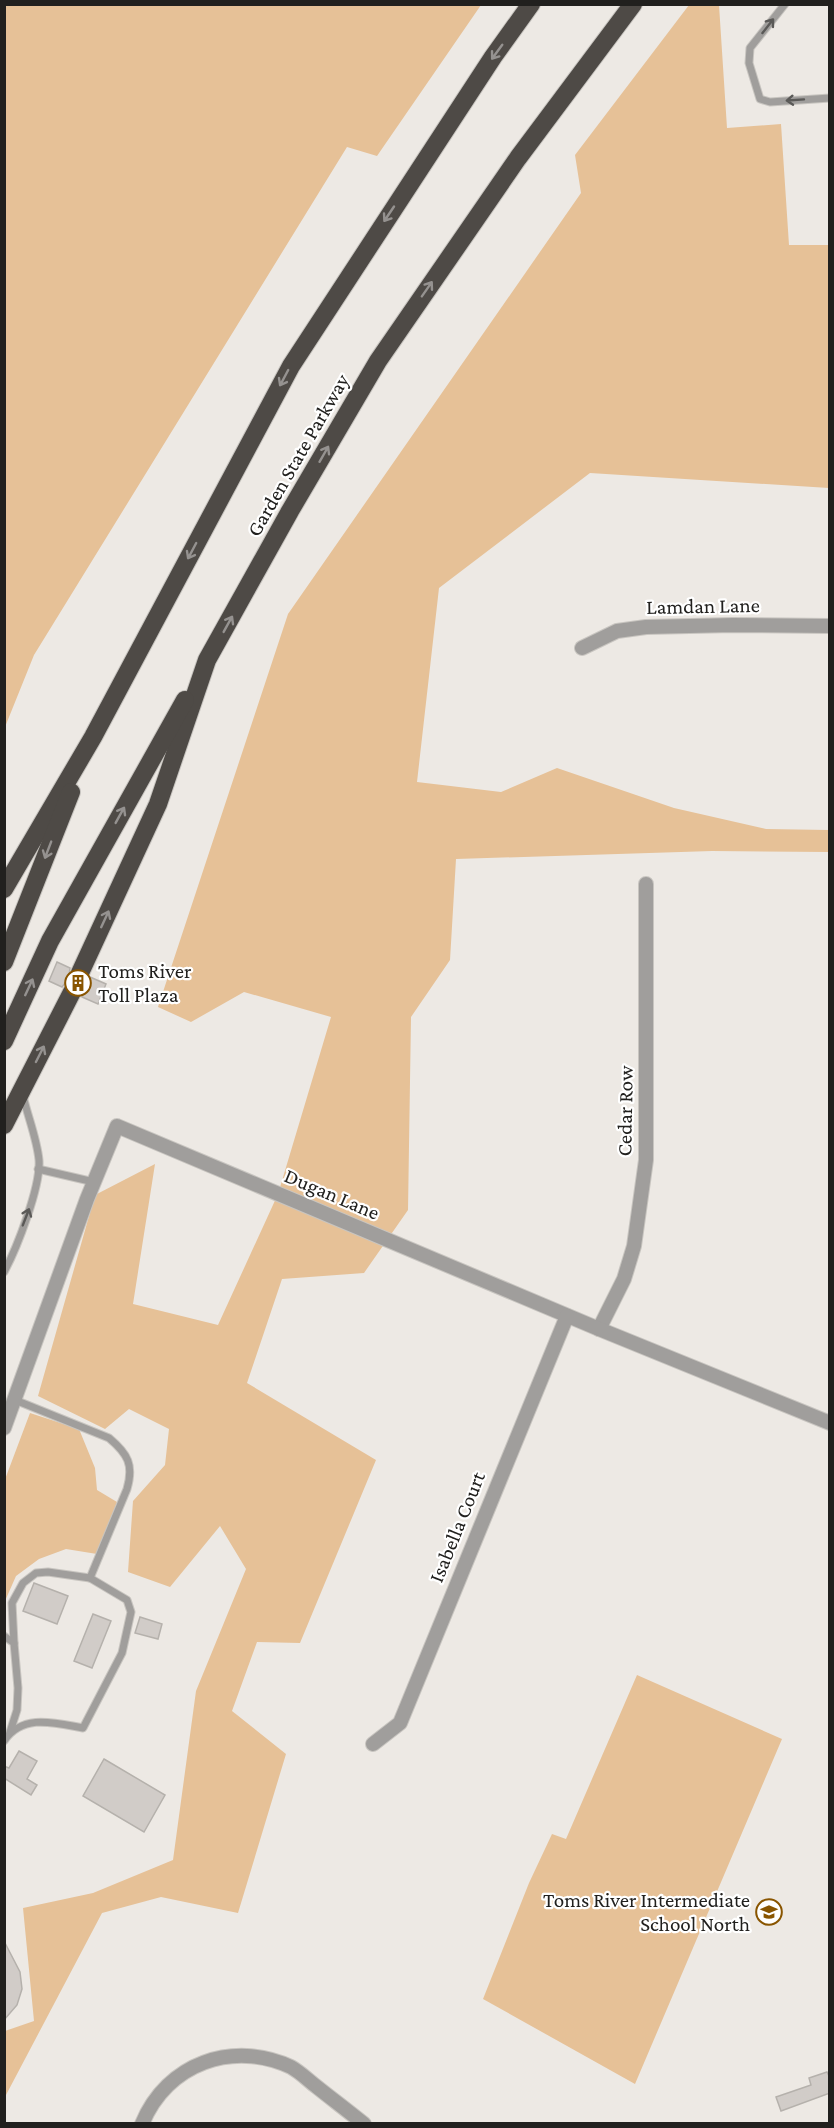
<svg xmlns="http://www.w3.org/2000/svg" width="834" height="2128" font-family="'Crimson Pro',serif">
<style>
.green{fill:#e6c197}
.building{fill:#d1ccc8;stroke:#b5b1ac;stroke-width:1.5}
.lines{fill:none;stroke-linecap:round;stroke-linejoin:round}
.service-casing{stroke:#c8c5c0;stroke-width:9}
.minor-casing{stroke:#c8c5c0;stroke-width:16}
.motorway-casing{stroke:#c8c5c0;stroke-width:20}
.service{stroke:#a09e9c;stroke-width:7}
.minor{stroke:#a09e9c;stroke-width:14}
.motorway{stroke:#4e4a46;stroke-width:18}
.oneway{stroke:#5a5957}
.oneway2{stroke:#959290}
.labels{text-anchor:middle;dominant-baseline:central;stroke-width:4.5;stroke-linejoin:round;paint-order:stroke}
.street-label{font-size:21px;fill:#21201e;stroke:#fff}
.poi-label{font-size:21px;fill:#21201e;stroke:#fff;text-anchor:start}
</style>
<rect width="100%" height="100%" fill="#ede9e4"/>
<!-- green -->
<g class="green">
<polygon points="4,5 481,5 377,156 347,147 34,655 5,727"/>
<polygon points="689,5 719,5 727,128 781,124 789,245 829,245 829,488 590,473 439,588 417,782 501,792 557,768 674,808 766,829 829,830 829,852 712,851 456,859 450,960 411,1017 408,1210 364,1273 282,1279 247,1383 376,1460 300,1643 257,1642 232,1711 286,1754 238,1913 161,1897 102,1913 6,2095 5,2104 5,2031 34,2021 23,1908 93,1893 173,1860 196,1691 246,1569 220,1526 170,1587 128,1572 133,1501 165,1465 169,1429 129,1409 105,1429 38,1396 95,1195 155,1164 133,1304 218,1325 278,1194 331,1017 244,992 191,1022 158,1007 288,614 581,193 575,155"/>
<polygon points="30,1413 79,1429 95,1468 97,1490 117,1502 97,1554 66,1549 39,1559 16,1576 5,1601 4,1482"/>
<polygon points="637,1675 782,1739 635,2084 483,1999 529,1883 552,1834 566,1839"/>
</g>
<!-- building -->
<g class="building">
<polygon points="57,962 70,968 69,975 72,981 66,982 62,987 49,981"/>
<polygon points="90,977 106,984 98,1004 82,997 83,991 79,984 86,982"/>
<polygon points="34,1583 68,1596 57,1624 23,1611"/>
<polygon points="93,1614 111,1621 92,1668 74,1661"/>
<polygon points="140,1617 162,1624 158,1639 135,1633"/>
<polygon points="19,1751 37,1761 27,1779 37,1785 31,1795 4,1778 4,1766 9,1768"/>
<polygon points="104,1759 165,1795 144,1832 83,1796"/>
<polygon points="4,1941 20,1972 22,1989 17,2005 4,2020"/>
<polygon points="827,2072 830,2078 830,2093 781,2111 776,2097 811,2085 809,2078"/>
</g>
<g class="lines">
<!-- service casing -->
<g class="service-casing">
<g id="service">
<polyline points="785,4 750,48 749,63 760,99 770,102 830,98"/>
<polyline points="38,1169 94,1182"/>
<path d="M4 1272C17 1248 41 1186 39 1160 37 1139 28 1117 23 1096"/>
<path d="M15 1400 109 1438C128 1454 134 1465 127 1489L90 1578"/>
<polyline points="4,1636 14,1643 18,1688 17,1710 10,1732"/>
<path d="M4 1741C23 1713 55 1723 83 1728L122 1653 131 1612 127 1600 90 1578 48 1572 36 1573 23 1583 12 1603 14 1643"/>
</g>
</g>
<!-- minor casing -->
<g class="minor-casing">
<g id="minor">
<polyline points="582,648 617,631 646,627 733,625 830,626"/>
<polyline points="599,1329 624,1279 634,1246 646,1160 646,884"/>
<polyline points="4,1428 87,1199 117,1126 599,1329 830,1423"/>
<polyline points="373,1744 400,1723 567,1316"/>
<path d="M142 2124C167 2063 233 2040 291 2067 300 2072 308 2080 317 2087 332 2099 348 2111 364 2124"/>
</g>
</g>
<!-- motorway casing -->
<g class="motorway-casing">
<g id="motorway">
<polyline points="4,889 93,737 291,366 493,57 531,4"/>
<polyline points="4,962 71,792"/>
<polyline points="80,973 158,804 207,660 290,511 378,361 518,158 633,4"/>
<polyline points="4,1041 50,941 185,700"/>
<polyline points="4,1125 72,992"/>
</g>
</g>
<!-- service -->
<use href="#service" class="service"/>
<!-- minor -->
<use href="#minor" class="minor"/>
<!-- motorway -->
<use href="#motorway" class="motorway"/>
</g>
<!-- one-way arrows -->
<defs><path id="oneway-shaft" d="M-6 0H5M1.5-3L5.5 0L1.5 3" fill="none" stroke-width="1.6" stroke-linecap="round" stroke-linejoin="round" transform="scale(1.5)"/></defs>
<g class="oneway">
<use href="#oneway-shaft" transform="translate(768 26) rotate(-52)"/>
<use href="#oneway-shaft" transform="translate(795 100) rotate(176)"/>
<use href="#oneway-shaft" transform="translate(26 1217) rotate(-69)"/>
</g>
<g class="oneway2">
<use href="#oneway-shaft" transform="translate(497 52) rotate(126)"/>
<use href="#oneway-shaft" transform="translate(389 214) rotate(124)"/>
<use href="#oneway-shaft" transform="translate(427 289) rotate(-55)"/>
<use href="#oneway-shaft" transform="translate(284 378) rotate(118)"/>
<use href="#oneway-shaft" transform="translate(324 454) rotate(-60)"/>
<use href="#oneway-shaft" transform="translate(192 551) rotate(118)"/>
<use href="#oneway-shaft" transform="translate(228 624) rotate(-61)"/>
<use href="#oneway-shaft" transform="translate(120 815) rotate(-61)"/>
<use href="#oneway-shaft" transform="translate(48 850) rotate(111)"/>
<use href="#oneway-shaft" transform="translate(105 919) rotate(-65)"/>
<use href="#oneway-shaft" transform="translate(29 987) rotate(-65)"/>
<use href="#oneway-shaft" transform="translate(40 1054) rotate(-63)"/>
</g>
<!-- icons -->
<defs>
<g id="building-ring" transform="scale(1.35)"><circle r="9.5" fill="#fff" stroke="#895500" stroke-width="1.5"/><path d="M-4-6H4V6H1V3H-1V6H-4ZM-2.5-4.3h1.7v1.8h-1.7ZM.8-4.3h1.7v1.8H.8ZM-2.5-1h1.7V.8h-1.7ZM.8-1h1.7V.8H.8Z" fill="#895500"/></g>
<g id="school-ring" transform="scale(1.35)"><circle r="9.5" fill="#fff" stroke="#895500" stroke-width="1.5"/><path d="M0-5L7-2L0 1L-7-2ZM-4 1L0 2.5L4 1V4Q0 6-4 4Z" fill="#895500"/></g>
</defs>
<g fill-rule="evenodd">
<use href="#building-ring" x="78" y="983"/>
<use href="#school-ring" x="769" y="1912"/>
</g>
<g class="labels">
<!-- street labels -->
<g class="street-label">
<text transform="translate(298 455) rotate(-60)">Garden State Parkway</text>
<text transform="translate(703 606) rotate(-1)">Lamdan Lane</text>
<text transform="translate(625 1111) rotate(-89)">Cedar Row</text>
<text transform="translate(332 1194) rotate(23)">Dugan Lane</text>
<text transform="translate(457 1527) rotate(-68)">Isabella Court</text>
</g>
<!-- poi labels -->
<g class="poi-label">
<text x="98" y="971">Toms River<tspan x="98" dy="24">Toll Plaza</tspan></text>
<text x="750" y="1900" text-anchor="end">Toms River Intermediate<tspan x="750" dy="24">School North</tspan></text>
</g>
</g>
<!-- border -->
<rect width="834" height="2128" fill="none" stroke="#21201e" stroke-width="12"/>
</svg>
